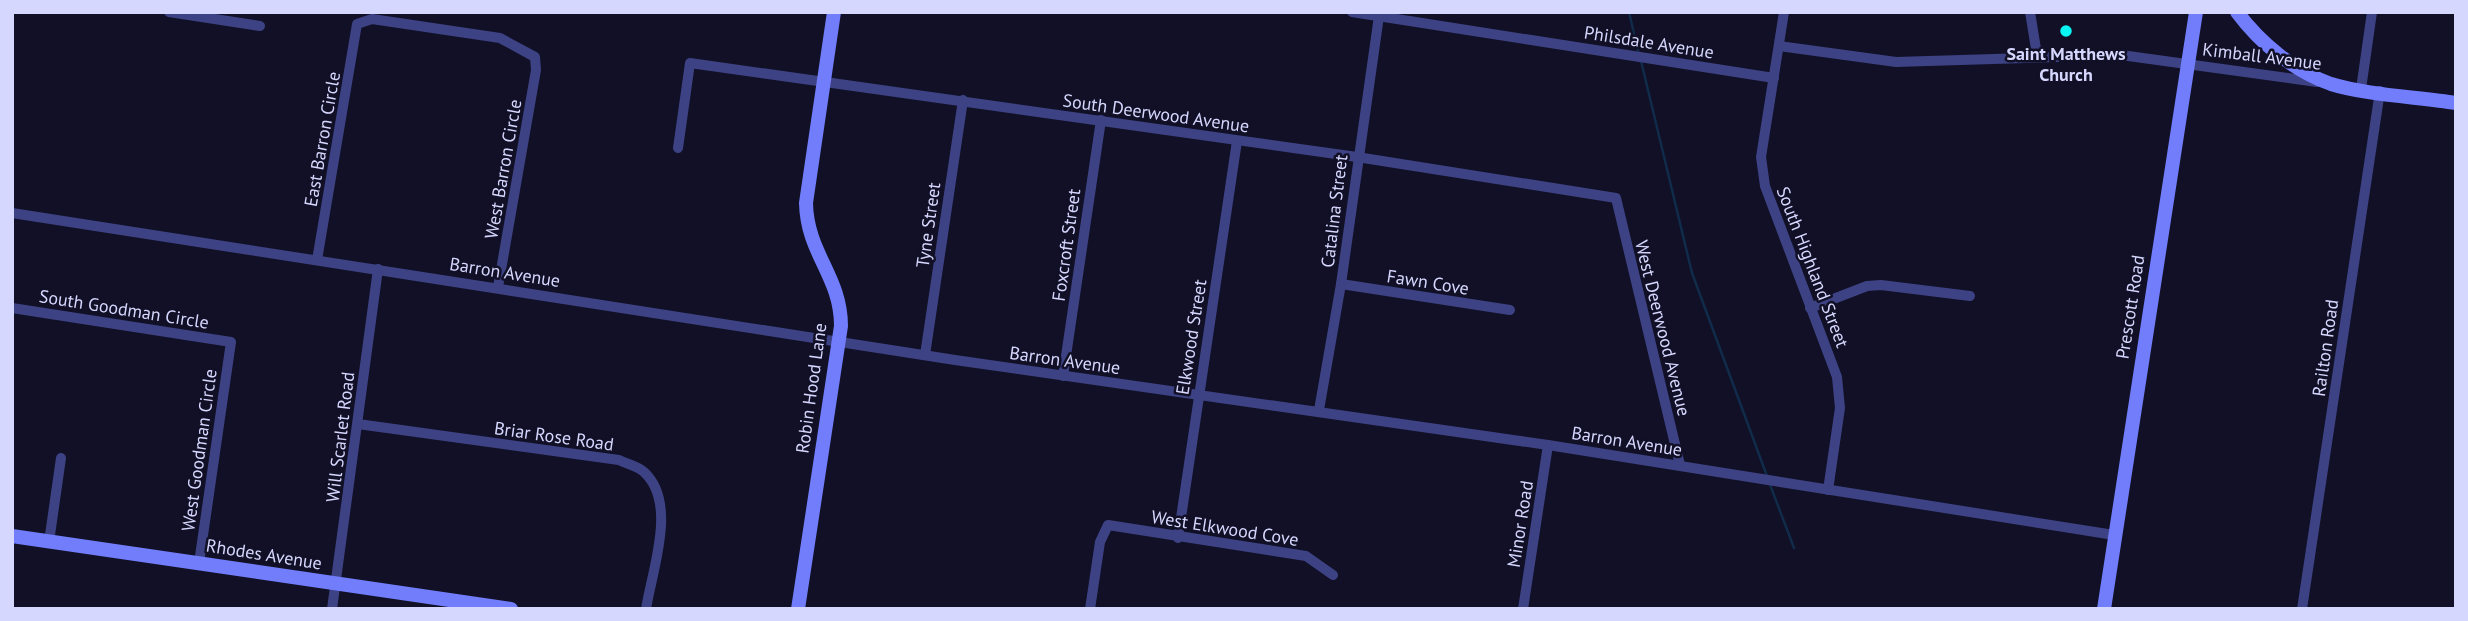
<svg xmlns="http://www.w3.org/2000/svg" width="2468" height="621" font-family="'PT Sans',sans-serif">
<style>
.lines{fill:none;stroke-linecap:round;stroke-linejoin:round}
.stream{stroke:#102c4a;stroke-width:2.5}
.street{stroke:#3d4284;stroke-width:10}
.secondary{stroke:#717dfb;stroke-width:14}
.poi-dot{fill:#09f7f4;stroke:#111026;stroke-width:2.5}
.labels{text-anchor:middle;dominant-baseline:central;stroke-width:5;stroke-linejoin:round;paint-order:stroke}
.street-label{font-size:18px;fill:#d6d7fe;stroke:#111026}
.poi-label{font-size:18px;font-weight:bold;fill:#d6d7fe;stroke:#111026}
</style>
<rect width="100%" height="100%" fill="#111026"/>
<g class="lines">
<!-- stream -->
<g class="stream">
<polyline points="1629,12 1639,55"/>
<polyline points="1641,61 1692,273 1767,476"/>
<polyline points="1769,482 1794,548"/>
</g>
<!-- street -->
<g class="street">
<polyline points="169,12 260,26"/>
<polyline points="1352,12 1774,78"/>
<polyline points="1784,12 1761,157 1765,186 1837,377 1840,408 1828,490"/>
<polyline points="2030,12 2037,55"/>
<polyline points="1779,46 1896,62 2121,55 2317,82"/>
<polyline points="2361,89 2372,12"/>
<polyline points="678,148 690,63 1357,157 1616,198 1680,465"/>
<polyline points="12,213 955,360 1548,445 2114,535"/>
<polyline points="317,260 357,24 372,19 500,38 535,57 536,70 498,287"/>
<polyline points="1341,284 1510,310"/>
<polyline points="12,308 231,342 199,563"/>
<polyline points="1810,308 1867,286 1881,285 1970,296"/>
<polyline points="925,355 963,100"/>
<polyline points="1063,376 1101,120"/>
<polyline points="1319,410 1341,284 1379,16"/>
<path d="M358 424 619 460C627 464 638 466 644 472 678 503 652 570 646 609"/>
<polyline points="1178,538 1237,141"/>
<polyline points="49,542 61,458"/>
<polyline points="332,609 378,269"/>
<polyline points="1090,609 1100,542 1108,525 1306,556 1333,575"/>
<polyline points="1523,609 1548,445"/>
<polyline points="2302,609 2380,91"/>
</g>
<!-- secondary -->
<g class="secondary">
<path d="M2237 12C2260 43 2294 71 2331 84 2366 95 2419 97 2456 103"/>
<polyline points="12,536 511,609"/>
<path d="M798 609 841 326C841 276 807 254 806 203L834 12"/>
<polyline points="2104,609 2196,12"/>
</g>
</g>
<!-- markers -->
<circle class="poi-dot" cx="2066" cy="31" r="7"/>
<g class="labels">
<!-- street labels -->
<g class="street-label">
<text transform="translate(1649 42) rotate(9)">Philsdale Avenue</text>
<text transform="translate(2262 56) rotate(7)">Kimball Avenue</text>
<text transform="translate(1156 113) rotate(8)">South Deerwood Avenue</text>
<text transform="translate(322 139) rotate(-80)">East Barron Circle</text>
<text transform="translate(503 169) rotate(-80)">West Barron Circle</text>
<text transform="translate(1334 211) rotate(-83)">Catalina Street</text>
<text transform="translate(928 225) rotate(-82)">Tyne Street</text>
<text transform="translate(1066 245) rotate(-82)">Foxcroft Street</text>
<text transform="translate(1813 267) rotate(69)">South Highland Street</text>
<text transform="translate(505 272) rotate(9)">Barron Avenue</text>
<text transform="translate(1428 282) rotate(9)">Fawn Cove</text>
<text transform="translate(2130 307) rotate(-81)">Prescott Road</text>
<text transform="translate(124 309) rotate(9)">South Goodman Circle</text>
<text transform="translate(1663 328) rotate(76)">West Deerwood Avenue</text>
<text transform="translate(1191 337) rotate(-81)">Elkwood Street</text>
<text transform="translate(2325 348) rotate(-82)">Railton Road</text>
<text transform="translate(1065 360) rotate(8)">Barron Avenue</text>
<text transform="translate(811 388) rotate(-82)">Robin Hood Lane</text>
<text transform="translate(554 436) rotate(8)">Briar Rose Road</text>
<text transform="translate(340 437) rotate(-83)">Will Scarlet Road</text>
<text transform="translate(1627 441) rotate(9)">Barron Avenue</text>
<text transform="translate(199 450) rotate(-82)">West Goodman Circle</text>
<text transform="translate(1520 524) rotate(-81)">Minor Road</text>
<text transform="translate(1225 528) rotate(9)">West Elkwood Cove</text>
<text transform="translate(264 554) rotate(9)">Rhodes Avenue</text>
</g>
<!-- poi labels -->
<g class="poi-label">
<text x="2066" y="53">Saint Matthews<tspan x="2066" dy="21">Church</tspan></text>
</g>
</g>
<!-- border -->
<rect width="2468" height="621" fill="none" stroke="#d6d7fe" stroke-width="28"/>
</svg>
